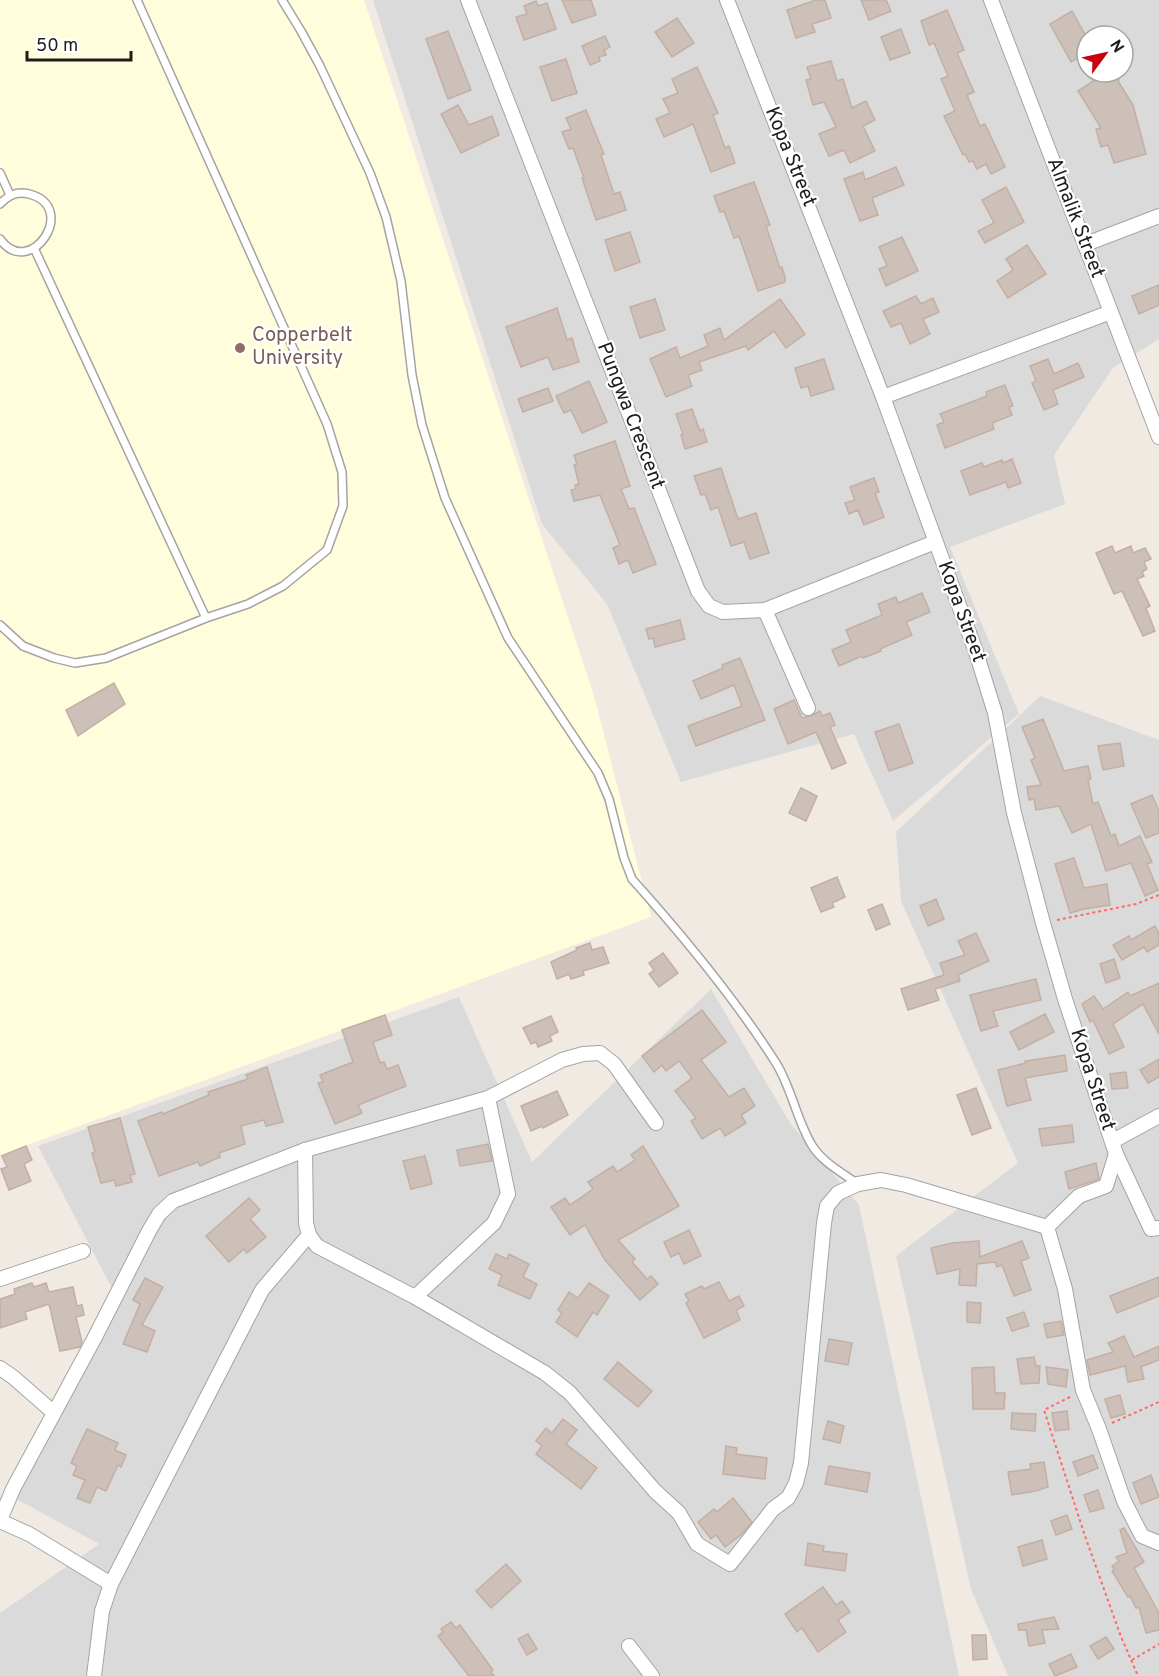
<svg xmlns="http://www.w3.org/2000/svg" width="1159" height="1676" font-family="Overpass,sans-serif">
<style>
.residential{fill:#dbdada;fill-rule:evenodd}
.education{fill:#fffddb}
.building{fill:#ccc0b8;stroke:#c3afa3;stroke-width:1.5}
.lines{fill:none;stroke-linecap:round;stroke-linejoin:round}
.service-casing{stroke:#a4a4a4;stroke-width:10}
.minor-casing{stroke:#a4a4a4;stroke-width:16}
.path{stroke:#ff6a63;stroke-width:2;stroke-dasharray:3 3;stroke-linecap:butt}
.service{stroke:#fff;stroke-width:7}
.minor{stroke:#fff;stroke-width:14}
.education-dot{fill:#8d6e63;stroke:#fff;stroke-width:2}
.labels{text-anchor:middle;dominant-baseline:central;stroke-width:4.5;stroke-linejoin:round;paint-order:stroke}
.street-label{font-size:20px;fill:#1d1d1d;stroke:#fff}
.education-label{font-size:20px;fill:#785e54;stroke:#fff;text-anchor:start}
</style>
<rect width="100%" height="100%" fill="#f0eae2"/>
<!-- residential -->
<g class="residential">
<path d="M373 0H1159V339L1113 368 1054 455 1065 504 950 547 1019 714 893 821 854 734 681 782 607 604 542 524ZM1087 36H1123V72H1087Z"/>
<polygon points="1040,696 1159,740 1159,1676 1008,1676 971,1589 896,1256 1018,1163 901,901 896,832"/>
<polygon points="711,989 790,1123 859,1205 959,1676 0,1676 0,1613 99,1544 11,1496 117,1298 38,1146 459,997 532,1162"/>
</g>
<!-- education -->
<polygon class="education" points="0,0 364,0 594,696 651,917 0,1155"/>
<!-- building -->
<g class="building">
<polygon points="562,0 591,0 596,15 572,23"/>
<polygon points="816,0 825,0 831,18 812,24 815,32 796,38 787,10"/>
<polygon points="861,0 886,0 891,11 869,20"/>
<polygon points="536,1 538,6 547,3 556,29 524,40 516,17 527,14 524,6"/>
<polygon points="947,10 964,50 957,53 974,92 967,95 980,126 985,124 1005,167 991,174 986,164 977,169 973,161 969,162 965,154 963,155 944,116 955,111 941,79 948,76 934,43 929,45 921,21"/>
<polygon points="1072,11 1087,38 1087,53 1071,62 1050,24"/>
<polygon points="677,18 694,43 672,57 655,32"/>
<polygon points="901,29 910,53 890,60 881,37"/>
<polygon points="448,31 471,90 448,99 426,39"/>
<polygon points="605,36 610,47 604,50 606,55 599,57 600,61 590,65 582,46"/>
<polygon points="566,59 577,93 552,101 540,67"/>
<polygon points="831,61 837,81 843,79 852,108 866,101 875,120 863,126 875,151 850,163 844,150 829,156 819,134 836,127 824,102 813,105 806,80 811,79 807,67"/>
<polygon points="697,67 718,113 713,115 725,148 729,146 735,163 711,172 693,124 664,137 656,119 670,113 663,99 678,93 672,79"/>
<polygon points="1107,72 1114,72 1119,80 1118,81 1133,105 1146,154 1114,163 1108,145 1101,147 1096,129 1101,128 1078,91"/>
<polygon points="458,105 469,125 492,116 499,135 461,153 441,114"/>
<polygon points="586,110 604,154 601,155 614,194 620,192 626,210 596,220 582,178 584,178 573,148 569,149 562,132 571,129 566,118"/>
<polygon points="896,167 904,185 872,198 878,215 860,221 844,179 863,172 865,180"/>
<polygon points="754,182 770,225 766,226 780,268 782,267 785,277 785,282 758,291 739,236 734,238 724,211 720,212 714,196"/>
<polygon points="1006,187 1024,222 985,243 978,231 994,223 982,200"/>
<polygon points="630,232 640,262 615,271 605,240"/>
<polygon points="902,237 918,271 886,286 879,269 887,266 879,247"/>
<polygon points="1027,245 1046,274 1008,298 997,281 1013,270 1006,259"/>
<polygon points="1159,285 1159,305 1139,314 1132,296"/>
<polygon points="916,296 921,304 933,298 939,312 923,319 930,334 910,344 901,323 891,327 883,311"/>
<polygon points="655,299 665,330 640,338 630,307"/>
<polygon points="780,299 805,334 786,348 774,331 748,350 746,346 699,362 702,370 688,375 692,386 666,397 650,359 676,347 680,358 708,346 704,335 720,328 724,340"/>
<polygon points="557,308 567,340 572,338 579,362 553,370 548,357 521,367 506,327"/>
<polygon points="824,359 834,389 811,396 808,386 801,388 795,368"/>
<polygon points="1048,359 1054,374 1078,363 1084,377 1053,390 1058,404 1044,410 1032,383 1036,381 1030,366"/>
<polygon points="589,381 607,422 582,433 571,410 564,413 556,396"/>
<polygon points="1005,385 1013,406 1009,407 1012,415 992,423 994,429 945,448 937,425 944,422 940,414 987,396 986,392"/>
<polygon points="548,388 553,401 523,412 518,399"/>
<polygon points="692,409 700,431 703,429 707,442 685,449 681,435 683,434 676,414"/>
<polygon points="615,441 630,486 621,489 629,509 634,508 656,564 633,573 628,560 619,564 613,548 620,545 600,495 574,501 571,490 576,489 575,485 579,484 574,465 577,464 574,455"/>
<polygon points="1012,459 1021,483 1008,488 1006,482 970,495 961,471 982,463 984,467 1002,460 1003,463"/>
<polygon points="721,468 738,519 756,513 769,553 750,559 744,542 731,546 718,507 711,510 705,494 701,495 694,476"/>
<polygon points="874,478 879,492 875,493 884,517 864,525 858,510 849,514 845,503 855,500 850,487"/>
<polygon points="1112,546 1115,553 1131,546 1133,553 1145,548 1151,559 1144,562 1147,569 1142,572 1144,576 1137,579 1150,606 1146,608 1155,631 1143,636 1122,591 1114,594 1096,553"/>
<polygon points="922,593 930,612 906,622 912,635 880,649 881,651 863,658 862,656 839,666 832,650 851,642 846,630 882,615 878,604 896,597 898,603"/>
<polygon points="680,620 685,639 655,647 653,638 649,639 646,629"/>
<polygon points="740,658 765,720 696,746 688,726 742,706 734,685 701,699 693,681 723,668 722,665"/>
<polygon points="114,683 125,704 78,736 66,710"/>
<polygon points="794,700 802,718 811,716 820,711 822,716 830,713 835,725 830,727 846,763 832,769 816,732 788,744 774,709"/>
<polygon points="1043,719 1064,771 1088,766 1091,779 1088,780 1093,804 1098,802 1111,836 1115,834 1119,846 1140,836 1152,862 1147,864 1158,890 1145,896 1131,863 1106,871 1091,824 1072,833 1059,806 1036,810 1034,799 1029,800 1027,787 1041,785 1031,760 1035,758 1022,727"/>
<polygon points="899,724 913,763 889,771 875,732"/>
<polygon points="1120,743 1124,766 1103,770 1098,746"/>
<polygon points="801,788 817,796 806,821 789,813"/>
<polygon points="1152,795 1159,811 1159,833 1146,838 1131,804"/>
<polygon points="1074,858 1084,888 1107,884 1110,905 1084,909 1070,913 1055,864"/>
<polygon points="837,877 845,897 832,903 834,907 821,912 811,888"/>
<polygon points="936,899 944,919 928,926 920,906"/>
<polygon points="882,904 890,924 876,930 868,910"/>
<polygon points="1155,926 1159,933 1159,945 1147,952 1144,947 1122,960 1113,945 1129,936 1131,940"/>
<polygon points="976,933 989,961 958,975 960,981 935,989 939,1000 908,1010 901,989 944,975 940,963 965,955 958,941"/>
<polygon points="590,943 592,950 603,947 609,963 583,971 584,975 571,979 569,974 557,979 551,962 577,950 576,948"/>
<polygon points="663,953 678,973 659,987 649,974 654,970 649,963"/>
<polygon points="1114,959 1120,978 1106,983 1100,964"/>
<polygon points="1036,979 1041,1000 993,1011 998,1026 981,1031 970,995"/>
<polygon points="1159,983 1159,1034 1143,1004 1113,1024 1124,1047 1109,1054 1093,1020 1090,1022 1082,1004 1094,996 1103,1009 1128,992 1130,996"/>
<polygon points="702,1010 726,1042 701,1060 729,1097 744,1088 755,1106 741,1115 746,1123 725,1136 720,1128 702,1139 691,1121 696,1118 675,1091 692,1078 679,1061 666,1071 662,1065 654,1072 642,1056"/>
<polygon points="1045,1014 1054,1032 1019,1050 1010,1032"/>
<polygon points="385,1015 392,1035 373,1042 380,1063 384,1062 387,1069 398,1065 406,1086 358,1105 362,1113 335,1124 318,1083 323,1082 320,1075 353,1062 342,1030"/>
<polygon points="551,1016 558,1032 550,1036 552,1041 538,1047 536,1042 531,1044 523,1028"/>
<polygon points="1065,1055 1067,1071 1025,1078 1031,1100 1007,1106 998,1070 1026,1063 1025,1061"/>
<polygon points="1159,1059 1159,1077 1148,1083 1140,1070"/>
<polygon points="267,1067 283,1122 266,1126 264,1120 241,1126 245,1144 219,1153 220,1157 200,1166 198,1162 159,1176 138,1121 162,1112 163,1114 209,1095 208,1092 248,1079 246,1075"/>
<polygon points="1126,1072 1128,1088 1112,1089 1110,1074"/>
<polygon points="976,1088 991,1128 972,1135 957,1095"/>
<polygon points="557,1091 568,1115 543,1128 542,1126 531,1131 521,1106"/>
<polygon points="120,1118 135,1174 130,1175 132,1182 116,1186 114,1180 101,1183 92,1153 95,1152 88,1127"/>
<polygon points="1072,1125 1074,1142 1042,1146 1039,1129"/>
<polygon points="488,1144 492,1161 460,1166 457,1150"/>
<polygon points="26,1146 32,1160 24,1164 31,1181 9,1190 1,1169 7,1167 2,1156"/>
<polygon points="643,1146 679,1206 618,1240 635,1259 632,1262 647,1279 651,1276 658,1284 640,1300 605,1260 585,1225 570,1235 551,1207 565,1198 570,1205 593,1189 588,1182 613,1166 617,1172 635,1160 631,1155"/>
<polygon points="425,1156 432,1184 411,1189 403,1161"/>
<polygon points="1096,1163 1099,1179 1069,1189 1065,1172"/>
<polygon points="249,1198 260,1210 250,1219 266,1237 247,1253 244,1249 229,1262 206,1236"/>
<polygon points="689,1230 701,1256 684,1264 679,1253 671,1257 664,1242"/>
<polygon points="979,1241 980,1257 1022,1241 1029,1258 1021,1261 1031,1290 1014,1296 1002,1265 997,1267 995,1262 977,1264 976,1286 959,1285 960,1269 937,1274 931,1248 952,1243"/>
<polygon points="496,1254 507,1259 509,1254 529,1264 523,1277 537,1284 530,1299 498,1285 502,1275 489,1269"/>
<polygon points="1159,1277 1159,1296 1117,1313 1110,1296"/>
<polygon points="145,1278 163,1287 142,1325 155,1331 147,1352 123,1344 140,1304 133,1300"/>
<polygon points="719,1282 729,1301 739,1296 744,1306 736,1310 740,1320 704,1338 686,1303 689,1301 685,1294 702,1286 704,1289"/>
<polygon points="32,1283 34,1287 46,1283 49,1292 73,1287 77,1306 82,1305 84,1315 76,1317 82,1342 80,1347 60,1351 49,1304 25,1312 27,1319 0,1328 0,1299 15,1294 14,1289"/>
<polygon points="589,1283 609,1296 597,1315 593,1312 577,1337 556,1322 562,1313 558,1310 569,1292 578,1298"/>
<polygon points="967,1302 981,1303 980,1323 967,1322"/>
<polygon points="1024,1312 1029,1326 1012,1331 1007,1318"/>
<polygon points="1061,1321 1064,1335 1047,1338 1044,1324"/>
<polygon points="1124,1336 1134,1357 1159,1346 1159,1360 1141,1367 1144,1379 1128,1382 1125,1366 1090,1375 1087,1360 1113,1352 1108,1343"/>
<polygon points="829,1339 852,1343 848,1365 825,1361"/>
<polygon points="1034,1357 1036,1366 1040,1366 1039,1383 1021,1384 1017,1359"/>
<polygon points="618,1362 652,1391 638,1407 604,1379"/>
<polygon points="994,1367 995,1393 1005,1393 1004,1409 973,1409 972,1368"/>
<polygon points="1046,1367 1068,1370 1066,1387 1048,1384"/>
<polygon points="1120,1395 1125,1414 1111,1418 1105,1399"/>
<polygon points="1067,1411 1069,1429 1055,1431 1052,1413"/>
<polygon points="1012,1413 1036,1414 1035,1431 1011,1429"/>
<polygon points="563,1419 577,1430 566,1444 597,1468 581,1489 536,1454 542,1446 536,1441 546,1428 552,1433"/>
<polygon points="828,1421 844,1426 840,1443 823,1439"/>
<polygon points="87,1429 118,1443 115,1450 126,1455 121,1467 118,1465 106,1491 97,1487 90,1503 77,1498 85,1480 73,1475 77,1466 71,1463"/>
<polygon points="726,1446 737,1448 736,1454 767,1458 765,1479 723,1474"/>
<polygon points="1093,1455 1098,1468 1078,1476 1073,1462"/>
<polygon points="1044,1462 1048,1487 1036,1491 1012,1495 1008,1472 1031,1469 1030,1464"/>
<polygon points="829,1466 870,1473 867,1492 825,1484"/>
<polygon points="1151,1475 1159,1497 1141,1504 1133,1483"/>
<polygon points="1098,1490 1104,1508 1090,1512 1084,1495"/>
<polygon points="733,1498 752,1522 742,1534 725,1547 716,1535 711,1539 698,1522 714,1509 717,1512"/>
<polygon points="1067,1515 1072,1529 1056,1535 1051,1521"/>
<polygon points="1124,1528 1144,1562 1134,1568 1159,1613 1159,1630 1146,1633 1139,1607 1136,1608 1130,1596 1128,1597 1112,1571 1114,1569 1112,1566 1119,1561 1116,1557 1127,1553 1120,1530"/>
<polygon points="1042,1540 1047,1559 1023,1566 1018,1547"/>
<polygon points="808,1543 824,1546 823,1551 847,1554 845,1571 805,1565"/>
<polygon points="506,1564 521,1581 491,1608 476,1591"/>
<polygon points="823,1587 836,1605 842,1601 850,1612 838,1620 846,1632 818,1652 802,1628 797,1632 785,1614"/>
<polygon points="1054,1617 1059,1629 1042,1630 1045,1643 1029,1646 1026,1630 1019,1630 1018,1624"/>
<polygon points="451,1622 456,1628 460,1625 493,1670 491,1672 494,1676 469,1676 438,1636 443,1632 441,1629"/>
<polygon points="528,1634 537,1649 527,1655 518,1639"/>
<polygon points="972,1635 986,1635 987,1659 973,1660"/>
<polygon points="1106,1637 1114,1649 1098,1659 1090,1646"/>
<polygon points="1071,1654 1077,1667 1055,1676 1049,1664"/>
</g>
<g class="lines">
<!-- service casing -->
<g class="service-casing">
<g id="service">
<path d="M282 0 301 31 320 66 370 173 386 217 401 281 412 375 422 425 445 498 508 638 598 773 609 799 624 858 632 879C684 937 734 997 776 1063 791 1087 796 1117 810 1142 820 1161 841 1172 858 1184"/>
<polyline points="0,173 10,195"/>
<path d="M0 204C8 195 18 191 29 194 80 207 30 281 0 239"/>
<polyline points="34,248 206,618"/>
<polyline points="0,625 23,646 54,658 75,663 106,658 206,618 248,604 283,586 327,550 343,506 342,472 327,424 137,0"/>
</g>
</g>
<!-- minor casing -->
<g class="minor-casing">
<g id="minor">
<polyline points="468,0 698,591 709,606 723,612 765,610 935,542"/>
<polyline points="727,0 883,397 976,652 995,713 1014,813 1043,923 1065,999 1116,1154 1151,1229 1159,1228"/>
<polyline points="991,0 1159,437"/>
<polyline points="1086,244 1159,216"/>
<polyline points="883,397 1111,312"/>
<polyline points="765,610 808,708"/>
<polyline points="1113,1141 1159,1116"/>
<polyline points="305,1150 306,1223 309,1235 317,1246 415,1297 545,1373 570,1393 655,1491 679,1513 697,1544 730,1564 773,1509 788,1498 796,1483 801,1463 824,1223 827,1206 838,1193 858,1184 881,1180 906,1185 1047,1227"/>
<polyline points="1047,1227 1065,1289 1083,1390 1099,1429 1124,1501 1142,1536 1159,1543"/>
<polyline points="1047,1227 1079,1196 1106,1186 1116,1154"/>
<polyline points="0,1279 83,1251"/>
<polyline points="415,1297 494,1223 508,1194 488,1098"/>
<polyline points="0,1368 13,1377 53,1412"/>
<polyline points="0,1520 13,1489 94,1339 149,1231 159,1214 173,1201 305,1150 488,1098 562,1060 583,1054 600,1053 614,1064 656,1123"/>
<polyline points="0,1521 29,1534 111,1584 102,1611 94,1676"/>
<polyline points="111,1584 262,1290 309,1235"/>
<polyline points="629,1646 652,1676"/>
</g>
</g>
<!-- path -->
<g class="path">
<polyline points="1057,920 1136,904 1159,895"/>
<polyline points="1070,1397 1044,1410 1085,1536 1120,1634 1138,1676"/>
<polyline points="1112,1423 1159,1402"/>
<polyline points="1132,1660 1159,1644"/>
</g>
<!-- service -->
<use href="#service" class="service"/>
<!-- minor -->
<use href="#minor" class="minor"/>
</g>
<!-- markers -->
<circle class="education-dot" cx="240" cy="348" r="6"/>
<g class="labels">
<!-- street labels -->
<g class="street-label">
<text transform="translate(790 157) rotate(68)">Kopa Street</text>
<text transform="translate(1075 218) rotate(69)">Almalik Street</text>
<text transform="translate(630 416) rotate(69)">Pungwa Crescent</text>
<text transform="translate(961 612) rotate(70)">Kopa Street</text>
<text transform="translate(1092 1080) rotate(72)">Kopa Street</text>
</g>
<!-- education labels -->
<g class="education-label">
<text x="252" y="336">Copperbelt<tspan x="252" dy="23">University</tspan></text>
</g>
</g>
<!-- north arrow -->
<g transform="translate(1105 54) rotate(57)"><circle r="28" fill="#ffffff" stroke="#a5a5a5" stroke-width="1.5"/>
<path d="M0-4.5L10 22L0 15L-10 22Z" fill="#ca000c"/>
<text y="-9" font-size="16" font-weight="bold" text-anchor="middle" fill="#1d1d1d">N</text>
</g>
<!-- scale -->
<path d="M27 51v9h104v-9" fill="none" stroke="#1d1d1d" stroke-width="3"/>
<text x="36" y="51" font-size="18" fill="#1d1d1d" stroke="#ffffff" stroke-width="4.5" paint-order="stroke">50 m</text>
</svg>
